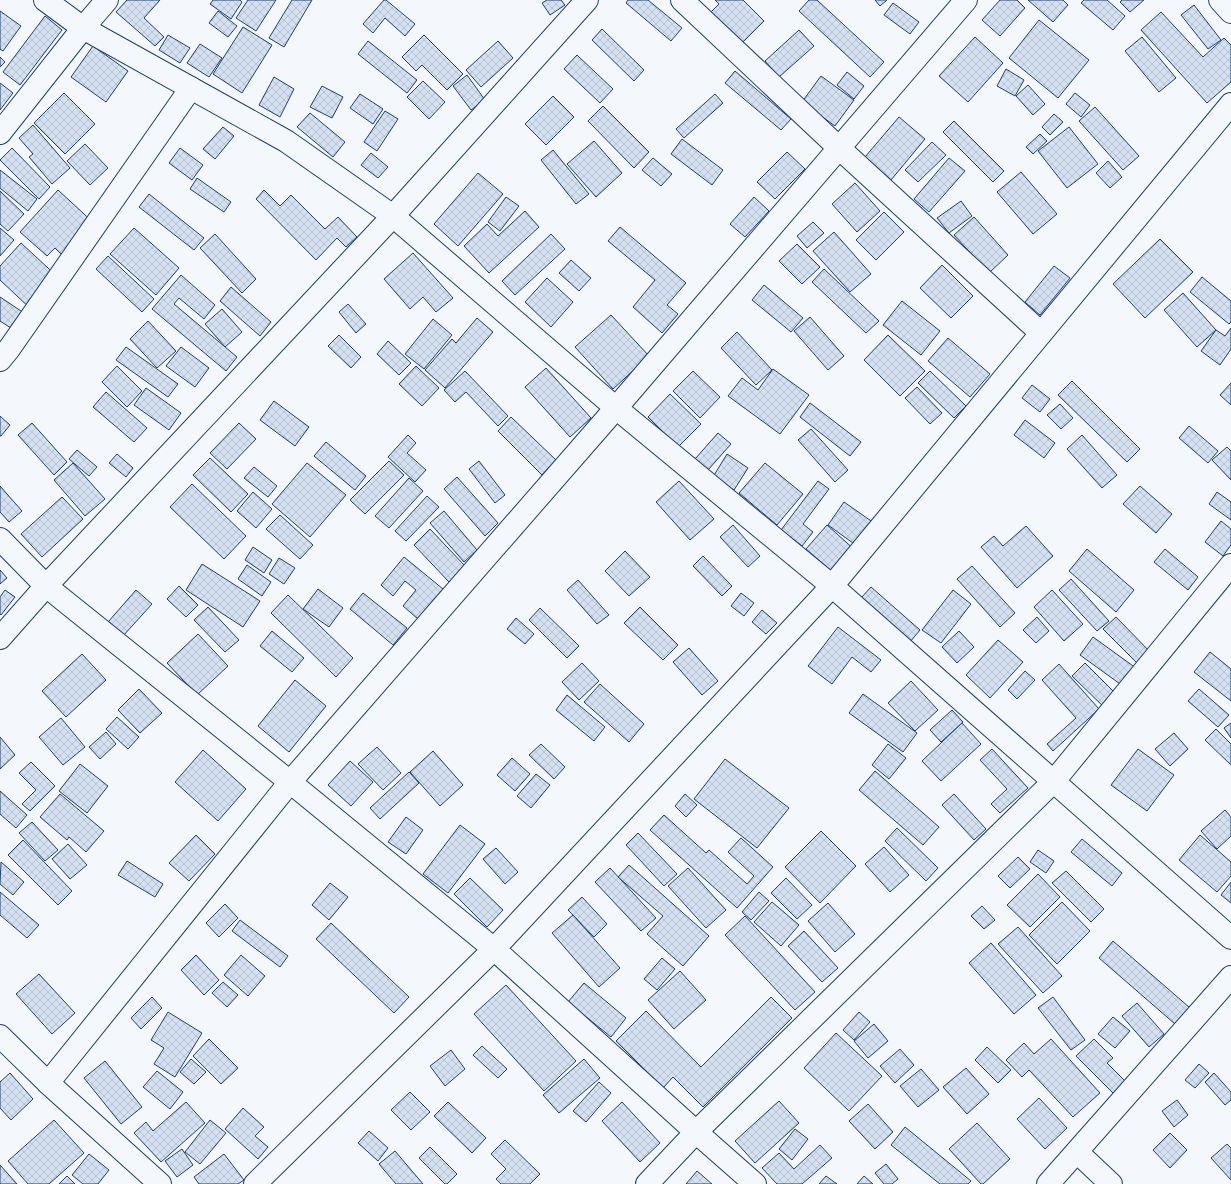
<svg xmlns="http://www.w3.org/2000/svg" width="1231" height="1184" font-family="'Nunito Sans',sans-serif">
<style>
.building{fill:url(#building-cross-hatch);stroke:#1d3f73}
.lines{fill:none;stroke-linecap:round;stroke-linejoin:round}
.street-casing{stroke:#1d3f73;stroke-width:24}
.secondary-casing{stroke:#1d3f73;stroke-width:24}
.street{stroke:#f4f7fb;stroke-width:22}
.secondary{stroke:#f4f7fb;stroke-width:22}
</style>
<defs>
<pattern id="building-cross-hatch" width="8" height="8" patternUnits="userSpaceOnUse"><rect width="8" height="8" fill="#d5e0f0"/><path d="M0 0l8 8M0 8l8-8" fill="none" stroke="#b6c1d1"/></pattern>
</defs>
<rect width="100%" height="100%" fill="#f4f7fb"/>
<!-- building -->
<g class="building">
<polygon points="127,0 160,0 144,18 164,37 155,46 116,12"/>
<polygon points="213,0 240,0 242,2 231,19 210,4"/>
<polygon points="248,0 276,0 256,31 236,18"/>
<polygon points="292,0 312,0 284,47 269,38"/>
<polygon points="384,0 386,0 415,24 405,36 385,18 373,33 363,24"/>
<polygon points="547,0 561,0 565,5 550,15 542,3"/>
<polygon points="628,0 648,0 682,28 671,41 626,3"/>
<polygon points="715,0 743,0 764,21 741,44 710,13 719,4"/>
<polygon points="809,0 817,0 884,62 870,77 799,11"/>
<polygon points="875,0 887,0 880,6"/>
<polygon points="1000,0 1017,0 1025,8 1000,36 982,20"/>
<polygon points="1028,0 1063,0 1068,5 1053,22"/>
<polygon points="1084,0 1107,0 1125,16 1113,30 1081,3"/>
<polygon points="1122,0 1144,0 1130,12 1120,2"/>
<polygon points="893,3 919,22 910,34 884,15"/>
<polygon points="1194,5 1221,40 1208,49 1181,15"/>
<polygon points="0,11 21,26 3,51 0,49"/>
<polygon points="218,11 237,26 228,37 209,23"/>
<polygon points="1161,12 1203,57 1224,38 1231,45 1231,82 1207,103 1141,30"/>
<polygon points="45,16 62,30 20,85 3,72"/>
<polygon points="1039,20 1089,60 1058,98 1009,58"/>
<polygon points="243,27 272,45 242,93 213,74"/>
<polygon points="602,29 644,70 634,81 592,40"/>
<polygon points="799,30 814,46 779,77 765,61"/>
<polygon points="168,35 190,48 180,63 159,50"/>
<polygon points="424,35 463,74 447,90 422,65 416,71 402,57"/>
<polygon points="975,37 1003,63 968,102 939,76"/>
<polygon points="1142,37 1176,78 1159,92 1125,51"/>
<polygon points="368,41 417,80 407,93 358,54"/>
<polygon points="498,41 513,58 481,87 466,70"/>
<polygon points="200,44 222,58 209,77 187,63"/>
<polygon points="93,46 128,71 106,102 71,77"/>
<polygon points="577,55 613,89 600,103 564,69"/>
<polygon points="0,57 5,62 0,67"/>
<polygon points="1006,69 1024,80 1015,96 997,86"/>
<polygon points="735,71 791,119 781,130 725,83"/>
<polygon points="847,72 864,86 854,99 837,85"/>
<polygon points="467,75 485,100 471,110 453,86"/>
<polygon points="821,76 854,100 835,126 802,102"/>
<polygon points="274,77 294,89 280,117 259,105"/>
<polygon points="423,81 445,102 429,119 407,97"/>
<polygon points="0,83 13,93 0,110"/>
<polygon points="1028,85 1045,104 1033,115 1016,96"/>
<polygon points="322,86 343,97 332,118 310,107"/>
<polygon points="64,93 95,124 65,154 34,123"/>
<polygon points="1075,93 1090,105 1081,117 1066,104"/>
<polygon points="360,94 383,109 373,124 350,108"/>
<polygon points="715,94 723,103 684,138 676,129"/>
<polygon points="553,96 574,117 546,145 525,124"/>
<polygon points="603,106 649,152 634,168 588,121"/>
<polygon points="1095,107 1139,156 1123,170 1079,121"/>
<polygon points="385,111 398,119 377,151 364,142"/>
<polygon points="310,113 345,142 333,157 297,127"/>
<polygon points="1054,114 1063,122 1050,135 1042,127"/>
<polygon points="899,117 925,139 891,180 865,157"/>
<polygon points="954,121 1004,171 993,182 943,132"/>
<polygon points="33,125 70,168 52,184 29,157 33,154 19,138"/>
<polygon points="223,127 234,136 215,159 203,149"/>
<polygon points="1069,127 1098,164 1067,188 1038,151"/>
<polygon points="1040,134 1047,141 1033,154 1026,147"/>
<polygon points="682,139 723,170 712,185 671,154"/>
<polygon points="594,141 622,173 596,197 567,164"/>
<polygon points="932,142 946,155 918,182 905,170"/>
<polygon points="85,144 108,168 90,185 67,161"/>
<polygon points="12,148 50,187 39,199 0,160"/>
<polygon points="180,148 203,165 192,180 169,163"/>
<polygon points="553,150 589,194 576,204 541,160"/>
<polygon points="787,152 805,169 775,199 757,182"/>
<polygon points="371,153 388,167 378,178 361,165"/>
<polygon points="653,158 672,174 661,186 642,170"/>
<polygon points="949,158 965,171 929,212 914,199"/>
<polygon points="1108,161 1122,177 1110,188 1096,173"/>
<polygon points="0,170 37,199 28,211 0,188"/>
<polygon points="1021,172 1057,214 1033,234 997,192"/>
<polygon points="478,173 503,194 458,246 434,224"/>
<polygon points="197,178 231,202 224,212 190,189"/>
<polygon points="855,183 880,211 857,232 832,204"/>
<polygon points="58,190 96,225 66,259 55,248 47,256 20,232"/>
<polygon points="264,190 280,206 291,195 325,229 338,217 357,237 346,247 337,238 316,260 256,199"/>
<polygon points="0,191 24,214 8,231 0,224"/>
<polygon points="149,194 204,238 194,250 139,207"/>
<polygon points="506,197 519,206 500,231 488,222"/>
<polygon points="754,197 769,211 745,237 730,224"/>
<polygon points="961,201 972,216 949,233 937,218"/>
<polygon points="525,211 539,227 489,273 464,246 487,224 498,236"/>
<polygon points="884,212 904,232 876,260 856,240"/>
<polygon points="974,217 1008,255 989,273 954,235"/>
<polygon points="813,222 824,233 807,248 797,236"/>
<polygon points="620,227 686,283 667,305 678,314 662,333 633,307 655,280 608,241"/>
<polygon points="0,228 14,240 0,256"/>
<polygon points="134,228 179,268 156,295 110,254"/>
<polygon points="834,232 871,274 850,292 813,251"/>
<polygon points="215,234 256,279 242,293 200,248"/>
<polygon points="551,234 565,249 515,295 502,281"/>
<polygon points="1160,239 1193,272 1145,318 1113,284"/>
<polygon points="21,243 61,280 33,311 0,280 0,266"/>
<polygon points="797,244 820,267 802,284 779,261"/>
<polygon points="413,253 453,298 436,312 423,297 410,309 384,279"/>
<polygon points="108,256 154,299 142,312 96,269"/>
<polygon points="571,260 591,278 579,291 559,273"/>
<polygon points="942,265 973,296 951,318 920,288"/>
<polygon points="1054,266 1070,278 1040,315 1025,302"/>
<polygon points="824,269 879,321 866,333 812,282"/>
<polygon points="181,275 215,305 204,319 179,298 174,304 237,357 226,371 152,309"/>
<polygon points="1202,277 1231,301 1231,322 1229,324 1190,292"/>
<polygon points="547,278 573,302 551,327 525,302"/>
<polygon points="764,285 803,318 791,332 752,300"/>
<polygon points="231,287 271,322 260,336 220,301"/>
<polygon points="1183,293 1216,330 1197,347 1164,310"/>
<polygon points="0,297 27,315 17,332 0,321"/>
<polygon points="902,301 940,331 921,355 883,325"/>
<polygon points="348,304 366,324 356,333 339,312"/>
<polygon points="222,309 242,332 225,347 205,324"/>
<polygon points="611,315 649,356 613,389 575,347"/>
<polygon points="810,317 844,356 828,370 794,331"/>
<polygon points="477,318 493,332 445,388 425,370 452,339 456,343"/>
<polygon points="433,319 452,335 424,369 405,354"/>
<polygon points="148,321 176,351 157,368 130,339"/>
<polygon points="1231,328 1231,349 1220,365 1201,351 1216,330 1225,336"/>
<polygon points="737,332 772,370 756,385 721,348"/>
<polygon points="339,335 361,357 351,368 328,346"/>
<polygon points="888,335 925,371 900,396 864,360"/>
<polygon points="948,338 990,374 970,397 928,361"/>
<polygon points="388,341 411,363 399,375 377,354"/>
<polygon points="126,347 178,384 168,397 116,360"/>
<polygon points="181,347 209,368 195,387 166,366"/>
<polygon points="117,366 142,391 127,407 102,382"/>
<polygon points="416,366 439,388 422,406 399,384"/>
<polygon points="546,368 591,418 570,437 525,387"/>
<polygon points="773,369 809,395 780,434 728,396 742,378 758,390"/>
<polygon points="465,371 508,416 498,426 466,392 455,402 444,390"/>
<polygon points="693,371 720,397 700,418 673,391"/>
<polygon points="930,371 966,406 954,418 918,383"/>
<polygon points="1072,381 1140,449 1127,462 1058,395"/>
<polygon points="1231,383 1231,405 1220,395"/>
<polygon points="1032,385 1050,399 1040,412 1022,398"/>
<polygon points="917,387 942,413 930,424 905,398"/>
<polygon points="146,388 181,413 169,430 134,405"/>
<polygon points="106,392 147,428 134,442 93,407"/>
<polygon points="670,394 701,424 678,447 648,417"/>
<polygon points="274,401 309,427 295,446 260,420"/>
<polygon points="810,403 861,442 850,456 800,417"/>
<polygon points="1060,404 1073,418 1061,429 1047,415"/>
<polygon points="0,416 10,425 1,436 0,436"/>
<polygon points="511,417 556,460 542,475 498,431"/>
<polygon points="1025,420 1055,443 1044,458 1014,435"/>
<polygon points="32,423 67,462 54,475 18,435"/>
<polygon points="239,423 256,439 227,469 210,453"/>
<polygon points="1189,426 1218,451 1208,463 1179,438"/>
<polygon points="811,429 848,470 835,482 798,440"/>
<polygon points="718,433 731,444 708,470 695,459"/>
<polygon points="408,435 416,443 407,453 426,470 415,482 388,457"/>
<polygon points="1082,435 1117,475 1102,488 1067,449"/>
<polygon points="326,442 366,476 355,490 314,456"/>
<polygon points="1227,447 1231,451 1231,480 1212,460"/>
<polygon points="77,450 97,467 89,476 69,459"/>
<polygon points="117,454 133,468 126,477 109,463"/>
<polygon points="727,454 748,468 734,490 713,477"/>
<polygon points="210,458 248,494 231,512 193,475"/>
<polygon points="389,461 404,475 365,514 350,500"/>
<polygon points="479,461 505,495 495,503 469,469"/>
<polygon points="73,463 105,499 85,516 54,480"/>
<polygon points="307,463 346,495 310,537 272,504"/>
<polygon points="765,463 803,494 777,525 739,493"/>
<polygon points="254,467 277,486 268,497 244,478"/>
<polygon points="457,477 498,523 485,536 444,489"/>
<polygon points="409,478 423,491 389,528 375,516"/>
<polygon points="679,481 714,519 690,540 656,502"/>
<polygon points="818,481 829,489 803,524 813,532 802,546 781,530"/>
<polygon points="192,484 246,536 224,559 170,507"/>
<polygon points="0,486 22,511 9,522 0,512"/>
<polygon points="1140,486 1172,514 1156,533 1123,504"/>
<polygon points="253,492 272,509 256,528 237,511"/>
<polygon points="1217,492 1231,502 1231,520 1209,504"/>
<polygon points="427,496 439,507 406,541 395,531"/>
<polygon points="62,497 83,519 42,557 21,534"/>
<polygon points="844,502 874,523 857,546 828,525"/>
<polygon points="444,511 477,550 464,562 430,523"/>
<polygon points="280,515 313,545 300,559 266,529"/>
<polygon points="1221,521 1231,529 1231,545 1223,556 1205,542"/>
<polygon points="733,525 760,556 748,567 720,537"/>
<polygon points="827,525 856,551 835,574 806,549"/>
<polygon points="1026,526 1053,556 1017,588 981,547 994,536 1003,546"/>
<polygon points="430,529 465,566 449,582 414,545"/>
<polygon points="253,547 272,560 264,573 245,560"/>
<polygon points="1087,549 1134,590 1116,612 1069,571"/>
<polygon points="1165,549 1198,577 1188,590 1154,562"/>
<polygon points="625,551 650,577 629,596 605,571"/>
<polygon points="703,556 732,586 722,596 693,566"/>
<polygon points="404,557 443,589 418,619 403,606 416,590 405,581 393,596 381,585"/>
<polygon points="279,558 295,568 284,584 269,574"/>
<polygon points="202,564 260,601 243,627 186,590"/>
<polygon points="247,565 271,582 262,596 238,579"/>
<polygon points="972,566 1015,613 1000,627 957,579"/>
<polygon points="0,570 7,578 0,584"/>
<polygon points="1071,579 1109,621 1097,631 1059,590"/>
<polygon points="578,580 609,615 597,624 567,590"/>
<polygon points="179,586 198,605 186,617 167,599"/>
<polygon points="871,587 920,630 910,642 861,598"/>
<polygon points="318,589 343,608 329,627 303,609"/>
<polygon points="5,590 15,597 1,615 0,614 0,597"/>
<polygon points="136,590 152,604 123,636 108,622"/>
<polygon points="953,590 971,604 941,643 922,630"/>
<polygon points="1052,590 1083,624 1064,641 1034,607"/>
<polygon points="363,593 407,628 393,645 350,609"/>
<polygon points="741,593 754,603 744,616 731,606"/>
<polygon points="288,595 353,658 336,677 271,613"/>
<polygon points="208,607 239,640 225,652 194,620"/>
<polygon points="640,607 678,645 663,660 624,623"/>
<polygon points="540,608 579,646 567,658 529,620"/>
<polygon points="762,610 777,623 766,634 752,622"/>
<polygon points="1037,617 1049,631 1036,643 1023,630"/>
<polygon points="1116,617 1155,657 1143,669 1103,629"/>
<polygon points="516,618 534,634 525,644 507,629"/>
<polygon points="838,627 881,660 871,672 852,657 832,684 808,666"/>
<polygon points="272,631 304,658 292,672 260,646"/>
<polygon points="959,631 974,647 957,663 942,647"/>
<polygon points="198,634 228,666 197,695 167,663"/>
<polygon points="1093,637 1140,671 1127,689 1080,655"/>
<polygon points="998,640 1023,662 990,698 966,675"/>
<polygon points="689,648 718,681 702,695 673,662"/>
<polygon points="1210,652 1231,669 1231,701 1194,672"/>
<polygon points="82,654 106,680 66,717 42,691"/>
<polygon points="582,663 599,681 579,700 562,682"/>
<polygon points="1085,663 1122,700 1109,712 1072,676"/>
<polygon points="1059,664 1099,709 1053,751 1047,744 1076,718 1042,680"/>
<polygon points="1025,671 1035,680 1017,699 1008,690"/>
<polygon points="295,680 326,706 289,752 258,726"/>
<polygon points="911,681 938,710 915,731 888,703"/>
<polygon points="600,684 644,724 629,742 584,702"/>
<polygon points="139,689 162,713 140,733 118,710"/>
<polygon points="1199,689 1229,715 1218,727 1188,701"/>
<polygon points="863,694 917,733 903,752 849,713"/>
<polygon points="567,695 605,727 594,741 556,710"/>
<polygon points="952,710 963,722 941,742 930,730"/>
<polygon points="117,717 139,737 128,749 106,729"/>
<polygon points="61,718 85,747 63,765 39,737"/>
<polygon points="962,723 981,744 941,781 922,761"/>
<polygon points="1231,723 1231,738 1224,728"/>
<polygon points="1216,729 1231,744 1231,765 1205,740"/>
<polygon points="106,732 116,744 100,759 89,747"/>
<polygon points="1174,733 1188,749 1170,766 1155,749"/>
<polygon points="0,737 15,755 0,769"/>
<polygon points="541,744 565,767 554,779 529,755"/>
<polygon points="888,744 906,758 889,779 872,765"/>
<polygon points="377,747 401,773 383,790 358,764"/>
<polygon points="992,749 1028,788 1000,813 991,804 1007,789 980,760"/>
<polygon points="1138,749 1174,775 1147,811 1111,785"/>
<polygon points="203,750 246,789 218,821 175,782"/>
<polygon points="433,751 463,785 440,806 410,772"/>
<polygon points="512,758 530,774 515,791 497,775"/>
<polygon points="725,759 789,808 757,848 694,799"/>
<polygon points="350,761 373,782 351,806 328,785"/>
<polygon points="31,762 55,786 30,811 22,804 36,790 19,773"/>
<polygon points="80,764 108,786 87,813 59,791"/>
<polygon points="875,771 939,827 923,845 859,790"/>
<polygon points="409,772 419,783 380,819 370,808"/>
<polygon points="536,774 550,785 531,808 517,796"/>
<polygon points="0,791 27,815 16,828 0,814"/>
<polygon points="60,794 104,831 86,852 69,837 67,840 40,817"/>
<polygon points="685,794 697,805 686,817 675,806"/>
<polygon points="954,794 986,829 974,840 942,805"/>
<polygon points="1225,810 1231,817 1231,836 1217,849 1201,831"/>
<polygon points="664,815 706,853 709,850 747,884 754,876 728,852 741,838 773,867 737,908 650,830"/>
<polygon points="406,817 423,830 406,854 388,842"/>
<polygon points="32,822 58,850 45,861 19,833"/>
<polygon points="460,825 485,844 448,893 423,874"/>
<polygon points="897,828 938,868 926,881 885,841"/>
<polygon points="821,831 856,866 820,903 785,867"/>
<polygon points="638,833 677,874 664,886 626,845"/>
<polygon points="196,835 215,854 189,881 169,863"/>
<polygon points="1200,835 1231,862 1231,876 1217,892 1179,860"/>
<polygon points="1082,839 1122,873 1112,886 1071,852"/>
<polygon points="23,840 72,891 58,905 8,855"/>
<polygon points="68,844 87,865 70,879 52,859"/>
<polygon points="884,847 909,875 890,892 865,864"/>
<polygon points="496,848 518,872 505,884 483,859"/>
<polygon points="1038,850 1054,861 1046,873 1030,862"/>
<polygon points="1018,857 1030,869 1010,888 998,876"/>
<polygon points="127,861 163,884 155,897 118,875"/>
<polygon points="1,862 24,882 13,895 0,884"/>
<polygon points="629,865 709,936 683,966 647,934 663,916 618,877"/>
<polygon points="610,868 656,918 641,931 595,882"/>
<polygon points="688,868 726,910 706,928 668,886"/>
<polygon points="1066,871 1104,909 1091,922 1052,883"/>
<polygon points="1038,874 1060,897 1030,927 1007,905"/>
<polygon points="470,878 503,910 487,927 454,894"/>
<polygon points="786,878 812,905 797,919 771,893"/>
<polygon points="1231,882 1231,903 1221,895"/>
<polygon points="330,883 348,897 329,920 312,905"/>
<polygon points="0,892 39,925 27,938 0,915"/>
<polygon points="759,892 769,901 751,920 742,912"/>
<polygon points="582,897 607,924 594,937 568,910"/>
<polygon points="772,902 799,925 781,946 754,922"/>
<polygon points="1062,902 1090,931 1057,964 1029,935"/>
<polygon points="828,903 855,934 835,952 808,921"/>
<polygon points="225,904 238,918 219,937 206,923"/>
<polygon points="982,906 995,920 984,929 971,916"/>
<polygon points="573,915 620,968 599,987 552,933"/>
<polygon points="745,916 815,992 795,1010 725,935"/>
<polygon points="240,920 288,956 280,967 232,931"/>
<polygon points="331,923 409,997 394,1013 316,939"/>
<polygon points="1018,927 1062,976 1043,993 998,944"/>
<polygon points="804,931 838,968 822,982 788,946"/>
<polygon points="1113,941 1190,1008 1175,1024 1099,958"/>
<polygon points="991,943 1036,995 1014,1014 969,963"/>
<polygon points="196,955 219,980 204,995 181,970"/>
<polygon points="241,955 265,976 248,996 224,975"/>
<polygon points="662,958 675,969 657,990 644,979"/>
<polygon points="680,971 706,1000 674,1029 648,1000"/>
<polygon points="39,974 75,1013 52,1034 16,994"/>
<polygon points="223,982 238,995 227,1007 212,993"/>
<polygon points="584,983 626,1018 611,1037 568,1002"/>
<polygon points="506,985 576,1061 544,1091 474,1014"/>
<polygon points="152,997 162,1008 141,1029 131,1018"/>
<polygon points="771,997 792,1018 703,1107 673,1077 663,1088 616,1041 646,1011 701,1067"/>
<polygon points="1053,997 1085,1040 1071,1050 1038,1008"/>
<polygon points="1137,1003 1164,1034 1149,1047 1122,1016"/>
<polygon points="168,1012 202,1033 175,1077 154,1064 164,1048 151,1040"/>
<polygon points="859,1012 870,1022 854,1040 843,1030"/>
<polygon points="1113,1017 1130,1031 1115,1048 1098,1034"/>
<polygon points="874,1024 888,1041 868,1058 854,1041"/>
<polygon points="836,1033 882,1076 849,1111 804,1068"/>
<polygon points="209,1039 238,1068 221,1084 193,1056"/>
<polygon points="1051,1039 1100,1093 1073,1117 1029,1070 1022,1077 1006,1060 1024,1043 1034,1054"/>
<polygon points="1094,1039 1113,1058 1107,1063 1126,1082 1114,1094 1076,1056"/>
<polygon points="482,1046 507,1069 498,1078 473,1055"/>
<polygon points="987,1047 1011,1070 998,1083 975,1060"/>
<polygon points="900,1049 914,1065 895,1083 880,1066"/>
<polygon points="451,1050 465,1069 445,1086 430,1066"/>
<polygon points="191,1059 206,1072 194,1084 180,1072"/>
<polygon points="584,1059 600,1078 559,1113 543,1095"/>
<polygon points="105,1061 142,1107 121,1124 84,1078"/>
<polygon points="1199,1064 1209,1073 1195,1088 1185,1080"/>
<polygon points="966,1068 989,1094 967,1114 943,1087"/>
<polygon points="921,1069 939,1090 918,1107 900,1086"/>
<polygon points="157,1071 183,1092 170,1109 143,1087"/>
<polygon points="10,1073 33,1099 11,1120 0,1108 0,1082"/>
<polygon points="1214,1073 1231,1092 1231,1100 1225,1105 1205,1082"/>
<polygon points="599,1082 611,1093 586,1122 573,1111"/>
<polygon points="410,1092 430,1112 411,1130 391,1110"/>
<polygon points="1039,1098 1067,1128 1045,1149 1017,1119"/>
<polygon points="1177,1100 1188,1115 1174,1127 1162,1111"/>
<polygon points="779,1101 799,1123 755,1163 735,1141"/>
<polygon points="186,1102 205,1123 161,1162 134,1133 146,1122 153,1131"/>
<polygon points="448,1102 486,1138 472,1153 434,1116"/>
<polygon points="622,1102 660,1143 640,1162 602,1121"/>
<polygon points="868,1104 893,1132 875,1149 849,1121"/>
<polygon points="243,1108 264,1127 255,1136 268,1147 258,1159 225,1129"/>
<polygon points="54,1120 84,1153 49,1184 28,1184 8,1161"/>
<polygon points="210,1120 226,1133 200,1164 185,1152"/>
<polygon points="977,1123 1010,1159 983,1184 981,1184 949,1149"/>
<polygon points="905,1127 971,1181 968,1184 940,1184 891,1145"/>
<polygon points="795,1129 808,1139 792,1160 779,1149"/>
<polygon points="369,1131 388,1148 378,1161 358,1143"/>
<polygon points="1170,1133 1187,1150 1170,1168 1153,1150"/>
<polygon points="505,1140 540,1174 530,1184 501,1184 496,1179 506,1169 491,1154"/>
<polygon points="1227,1144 1231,1148 1231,1180 1211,1158"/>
<polygon points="820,1145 832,1158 802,1184 777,1184 762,1168 779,1153 794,1169"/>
<polygon points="430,1147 457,1174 447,1184 445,1184 419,1158"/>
<polygon points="182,1149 193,1165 177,1177 165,1161"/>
<polygon points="395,1151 423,1184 396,1184 379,1164"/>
<polygon points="89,1154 109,1170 98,1184 83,1184 72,1175"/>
<polygon points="224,1154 244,1180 238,1184 199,1184 194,1177"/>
<polygon points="886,1164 898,1179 892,1184 884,1184 875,1173"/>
<polygon points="0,1165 17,1184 0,1184"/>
<polygon points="697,1171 712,1184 686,1184"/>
<polygon points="67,1176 75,1184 59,1184"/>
<polygon points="826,1176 837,1184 819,1184"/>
<polygon points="864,1176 873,1184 857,1184"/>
</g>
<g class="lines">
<!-- street casing -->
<g class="street-casing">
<g id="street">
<polyline points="45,0 83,28 286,141 393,216 616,408 832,586 1231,938"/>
<polyline points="682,0 839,148 1041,333"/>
<polyline points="1220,0 1231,12"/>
<polyline points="0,133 83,28 107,0"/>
<polyline points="0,360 9,349 191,88"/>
<polyline points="0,539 46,586 290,782 494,949 696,1132 755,1184"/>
<polyline points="0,638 46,586 393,216 587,0"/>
<polyline points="48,1083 290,782 616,408 966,0"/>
<polyline points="1077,1152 1111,1184"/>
<polyline points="255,1184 494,949 832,586 1231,104"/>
<polyline points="647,1184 696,1132 1054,781 1231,565"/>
<polyline points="1048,1184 1231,977"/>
</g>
</g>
<!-- secondary casing -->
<g class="secondary-casing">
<polyline id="secondary" points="0,1036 48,1083 160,1184"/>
</g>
<!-- street -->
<use href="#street" class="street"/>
<!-- secondary -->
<use href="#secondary" class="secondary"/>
</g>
</svg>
